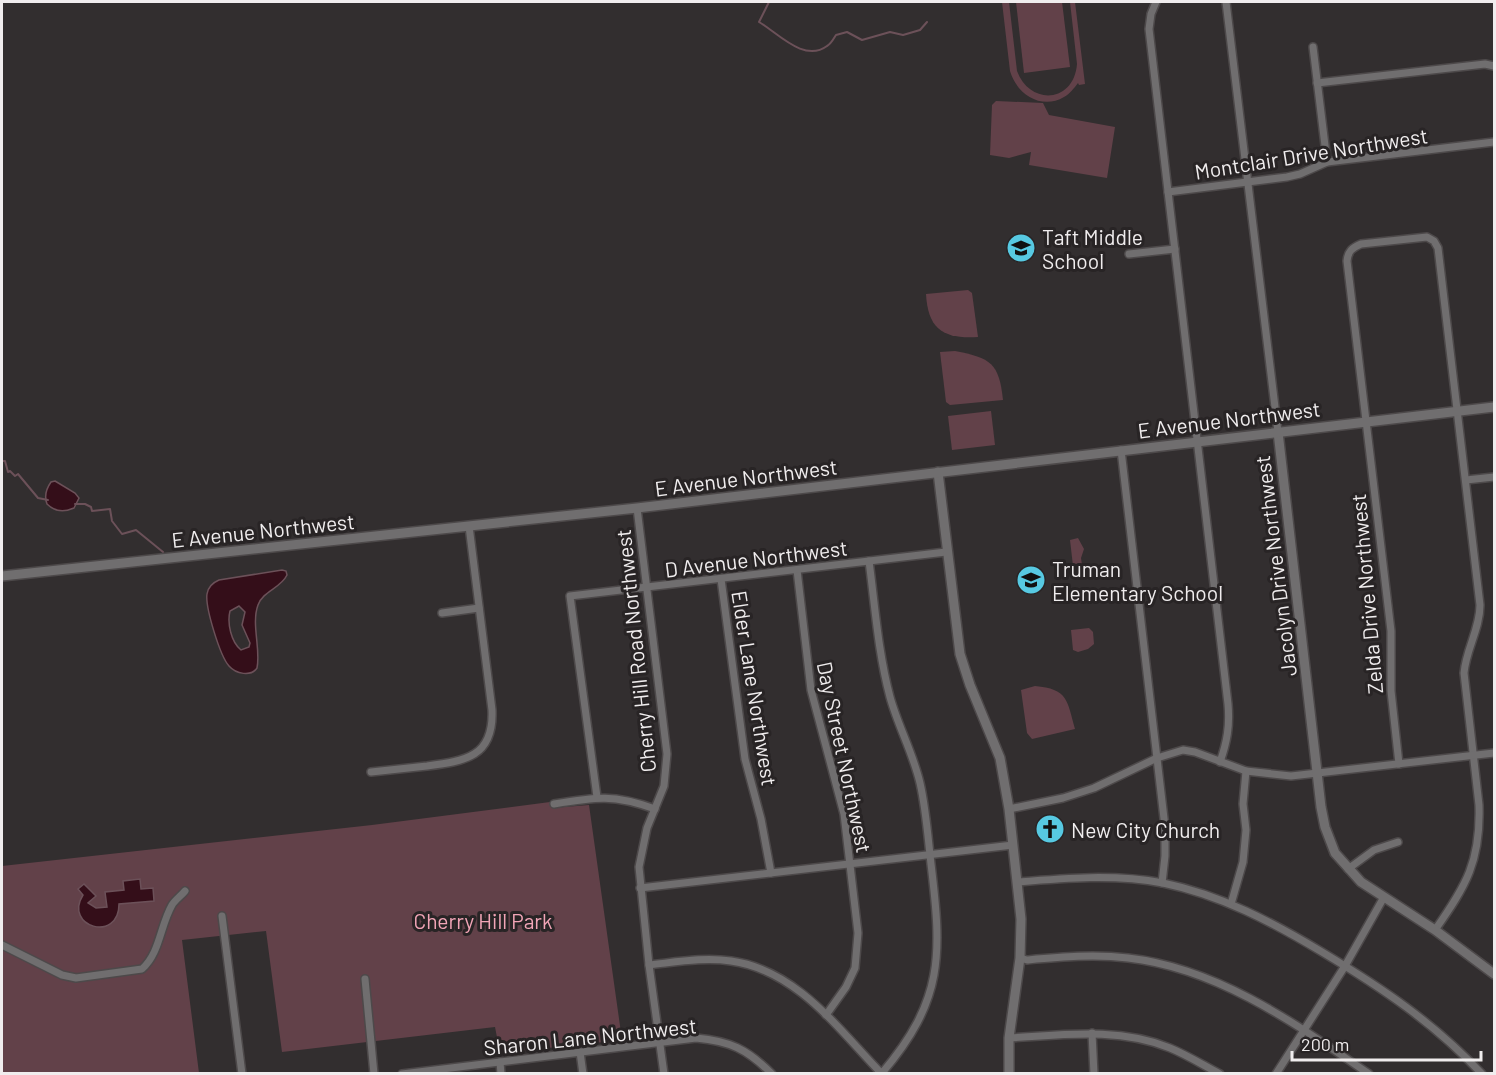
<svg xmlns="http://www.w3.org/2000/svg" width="1496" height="1075" font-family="Barlow,sans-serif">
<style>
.green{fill:#624149}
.water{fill:#340e19;stroke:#6c5159;stroke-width:1.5;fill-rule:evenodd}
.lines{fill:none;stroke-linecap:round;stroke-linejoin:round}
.stream{stroke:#6c5159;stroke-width:2}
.minor-casing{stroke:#4d494a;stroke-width:10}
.tertiary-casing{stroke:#4d494a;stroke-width:12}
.minor{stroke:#706e6f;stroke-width:7}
.tertiary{stroke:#706e6f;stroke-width:9}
.labels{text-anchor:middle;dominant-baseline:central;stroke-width:6;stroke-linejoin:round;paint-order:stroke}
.street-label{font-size:21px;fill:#f0edee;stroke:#282425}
.poi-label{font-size:21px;fill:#f0edee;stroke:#282425;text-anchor:start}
.park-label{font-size:21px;fill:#f2a5b7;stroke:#282425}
</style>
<rect width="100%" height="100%" fill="#322e2f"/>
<!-- green -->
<g class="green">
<path d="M1002 2H1009L1017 71C1030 106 1074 103 1077 64L1070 2H1075L1085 84 1079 85 1078 83C1074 88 1070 94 1064 97 1042 110 1017 95 1010 71Z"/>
<polygon points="1016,2 1062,2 1070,67 1024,73"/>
<polygon points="996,101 1043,103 1049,115 1115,127 1107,178 1029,165 1031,152 1009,158 990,155 992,105"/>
<path d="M968 290 972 293 978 337C944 339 928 330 926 294Z"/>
<path d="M955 351C991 358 999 363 1003 400L950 405 946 402 940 352Z"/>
<polygon points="991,411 995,445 952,450 948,416"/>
<polygon points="1078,538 1084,549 1081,558 1082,565 1073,566 1070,540"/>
<polygon points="1089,628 1093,632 1094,644 1088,649 1078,652 1073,650 1071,630"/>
<path d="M1035 686C1068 689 1067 700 1075 729L1032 739 1027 733 1021 690Z"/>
<polygon points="550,802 552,808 589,805 622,1040 500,1053 495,1027 282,1052 266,931 182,940 199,1073 2,1073 2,866 372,825"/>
</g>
<!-- water -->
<g class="water">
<path d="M55 481 75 493 79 498 74 508C65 512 55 512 47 504 44 496 46 489 51 482Z"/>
<path d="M282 570 286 571 287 575C281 588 263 591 258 605 251 624 261 649 257 668 251 677 236 674 229 666 220 656 205 607 207 594 208 587 212 583 219 580ZM239 606 245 612 242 625 250 643 249 647 241 650C231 642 227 623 230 611Z"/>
<path d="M140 879 141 889 153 888 154 901 119 904C119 943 63 927 83 895L78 889 84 884 96 896 88 903 96 908 107 907 105 892 124 890 123 881Z"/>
</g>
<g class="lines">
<!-- stream -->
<g class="stream">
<path d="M769 2 759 22C778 33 804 63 827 46 831 44 834 38 836 35L847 32 862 40 890 32 903 35 920 30 927 22"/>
<polyline points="2,457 2,461 5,461 8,472 10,471 15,476 18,474 38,498 48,500"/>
<polyline points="75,504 85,504 91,507 92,511 110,509 112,521 122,534 136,530 163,552"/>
</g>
<!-- minor casing -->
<g class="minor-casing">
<g id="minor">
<path d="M1156 2 1151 14 1149 29 1228 704C1230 726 1227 742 1220 762"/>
<polyline points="1226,2 1278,432"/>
<polyline points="1313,47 1327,162"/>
<polyline points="1317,83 1485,64 1494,66"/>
<polyline points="1168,192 1287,177 1300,174 1327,162 1494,142"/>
<polyline points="1129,254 1175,249"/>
<polyline points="1121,450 1165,827 1165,856 1162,883"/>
<polyline points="1466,480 1494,477"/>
<polyline points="637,508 667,754 664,786 647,828 639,867 649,965 664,1074"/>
<path d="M869 561C875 606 878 652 890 697 898 726 913 753 920 783 926 809 928 838 931 864 942 955 944 1000 882 1073"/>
<polyline points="797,570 811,690 844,814 858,933 855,968 846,987 826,1015"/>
<polyline points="721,579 745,759 761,819 771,873"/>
<polyline points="442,613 479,608"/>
<path d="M1399 764 1391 691V631L1347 261C1348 251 1352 248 1361 244L1427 237 1434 241 1438 248 1480 605C1480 629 1466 649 1464 673L1479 805C1481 861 1466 886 1435 930"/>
<path d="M371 772C390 770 409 768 427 766 465 761 494 757 492 710L469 526"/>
<polyline points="597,797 570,596 946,552"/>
<path d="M554 804C596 797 614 794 655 809"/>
<polyline points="1009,809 1063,798 1094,788 1157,758 1183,750 1195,752 1246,771 1291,776 1494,753"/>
<polyline points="1348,869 1374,850 1398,842"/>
<path d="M1018 882C1066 878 1115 874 1163 883 1221 895 1272 922 1322 952 1382 988 1433 1022 1482 1074"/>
<polyline points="640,888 1013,845"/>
<polyline points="1231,904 1243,862 1246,830 1243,804 1246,771"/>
<polyline points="222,916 242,1074"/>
<path d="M2 945 62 975 76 978 142 969C160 953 160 926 172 905 175 900 181 896 185 891"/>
<path d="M1020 958 1027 960C1061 957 1094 954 1128 958 1218 968 1296 1024 1369 1074"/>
<path d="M649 965C677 962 704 957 731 961 797 970 839 1030 882 1074"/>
<polyline points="365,979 374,1074"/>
<polyline points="1092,1033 1094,1074"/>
<path d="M1009 1038C1062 1035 1119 1027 1170 1048 1187 1055 1203 1065 1220 1074"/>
<polyline points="580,1052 583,1074"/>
<polyline points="500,1062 501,1074"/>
<path d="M402 1074 696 1038C730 1041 747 1049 772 1074"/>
<polyline points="1276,1074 1345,966 1384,897"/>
</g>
</g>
<!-- tertiary casing -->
<g class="tertiary-casing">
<g id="tertiary">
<polyline points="1278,432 1321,807 1325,827 1335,853 1361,882 1435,930 1494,974"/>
<polyline points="938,472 960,654 970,685 1000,758 1009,809 1021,919 1020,958 1009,1038 1009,1074"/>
<polyline points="2,576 637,508 1494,407"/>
</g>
</g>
<!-- minor -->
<use href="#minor" class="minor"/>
<!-- tertiary -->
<use href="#tertiary" class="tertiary"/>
</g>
<!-- icons -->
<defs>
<g id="school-disc" transform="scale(1.5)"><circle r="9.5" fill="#57c9e2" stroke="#282425"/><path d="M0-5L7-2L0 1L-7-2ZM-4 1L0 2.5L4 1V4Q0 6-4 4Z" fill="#111"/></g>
<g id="church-disc" transform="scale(1.5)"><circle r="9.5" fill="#57c9e2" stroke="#282425"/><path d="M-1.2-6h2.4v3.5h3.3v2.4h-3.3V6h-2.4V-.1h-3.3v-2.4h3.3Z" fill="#111"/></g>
</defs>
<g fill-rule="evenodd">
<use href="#school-disc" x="1021" y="248"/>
<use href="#school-disc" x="1031" y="580"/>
<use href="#church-disc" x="1050" y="829"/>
</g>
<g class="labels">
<!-- street labels -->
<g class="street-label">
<text transform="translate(1311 153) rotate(-9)">Montclair Drive Northwest</text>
<text transform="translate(1229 419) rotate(-7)">E Avenue Northwest</text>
<text transform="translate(746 477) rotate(-7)">E Avenue Northwest</text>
<text transform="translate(263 530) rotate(-6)">E Avenue Northwest</text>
<text transform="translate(756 558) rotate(-7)">D Avenue Northwest</text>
<text transform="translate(1275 566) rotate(-97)">Jacolyn Drive Northwest</text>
<text transform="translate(1366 594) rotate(-95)">Zelda Drive Northwest</text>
<text transform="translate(635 651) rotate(-96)">Cherry Hill Road Northwest</text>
<text transform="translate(755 688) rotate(81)">Elder Lane Northwest</text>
<text transform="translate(845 757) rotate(78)">Day Street Northwest</text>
<text transform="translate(590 1036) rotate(-6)">Sharon Lane Northwest</text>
</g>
<!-- poi labels -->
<g class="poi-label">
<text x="1042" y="236">Taft Middle<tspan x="1042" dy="24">School</tspan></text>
<text x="1052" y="568">Truman<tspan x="1052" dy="24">Elementary School</tspan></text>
<text x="1071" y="829">New City Church</text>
</g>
<!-- park labels -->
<g class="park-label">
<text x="483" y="920">Cherry Hill Park</text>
</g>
</g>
<!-- border -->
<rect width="1496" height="1075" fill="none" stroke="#f0edee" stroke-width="6"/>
<!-- scale -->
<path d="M1292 1051v9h189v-9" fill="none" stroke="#f0edee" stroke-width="3"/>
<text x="1301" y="1051" font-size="18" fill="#f0edee" stroke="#282425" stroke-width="4.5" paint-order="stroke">200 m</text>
</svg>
